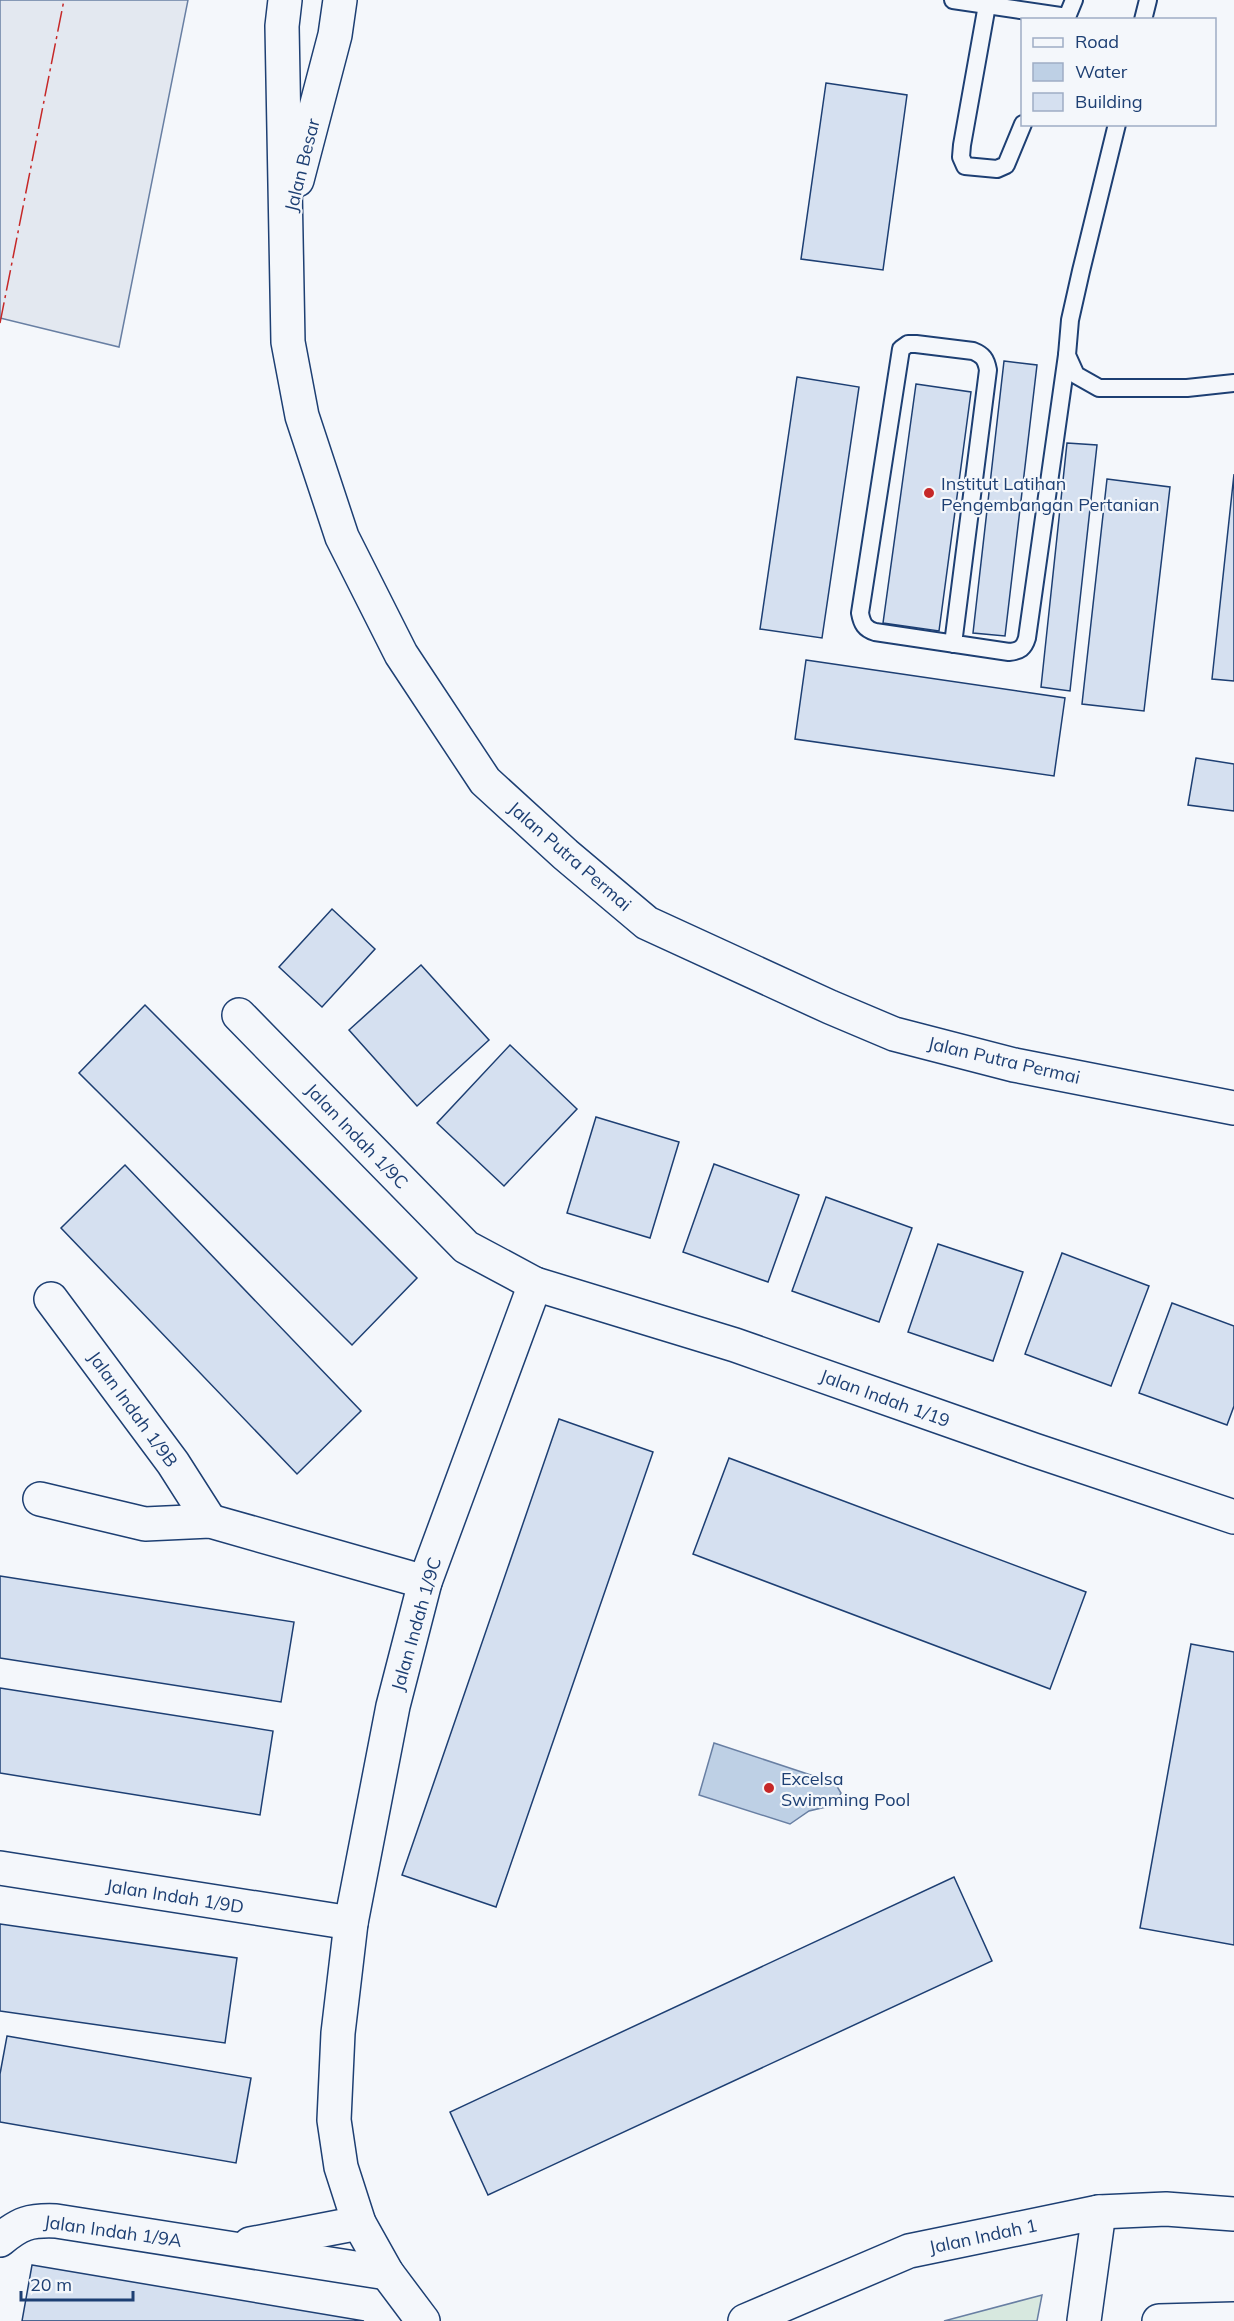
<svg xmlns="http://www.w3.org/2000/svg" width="1234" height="2321" font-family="Mulish,sans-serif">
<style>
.green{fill:#d7e8df;stroke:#687fa3;stroke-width:1.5}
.parking{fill:#e3e8f0;stroke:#687fa3;stroke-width:1.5}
.water{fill:#bed0e5;stroke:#687fa3;stroke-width:1.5}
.building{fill:#d5e0f0;stroke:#1d3f73;stroke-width:1.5}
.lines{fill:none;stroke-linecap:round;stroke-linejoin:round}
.lane-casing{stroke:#1d3f73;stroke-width:20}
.street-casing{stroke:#1d3f73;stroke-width:36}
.secondary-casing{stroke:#1d3f73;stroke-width:36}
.primary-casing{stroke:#1d3f73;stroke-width:36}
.lane{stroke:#f4f7fb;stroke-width:16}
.street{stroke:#f4f7fb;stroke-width:33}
.secondary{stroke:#f4f7fb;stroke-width:33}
.primary{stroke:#f4f7fb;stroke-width:33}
.power{stroke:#c62828;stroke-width:1.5;stroke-dasharray:21 4.5 3 4.5;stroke-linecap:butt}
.poi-dot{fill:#c62828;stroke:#f4f7fb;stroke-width:2}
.labels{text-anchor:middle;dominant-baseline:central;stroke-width:4.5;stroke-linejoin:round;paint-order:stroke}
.street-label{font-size:18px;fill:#1d3f73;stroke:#f4f7fb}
.poi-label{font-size:18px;fill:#1d3f73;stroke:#f4f7fb;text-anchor:start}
</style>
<rect width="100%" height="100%" fill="#f4f7fb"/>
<!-- green -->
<polygon class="green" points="1042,2295 1037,2321 944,2321"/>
<!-- parking -->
<polygon class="parking" points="0,0 188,0 119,347 0,318"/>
<!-- water -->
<polygon class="water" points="714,1743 835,1783 841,1793 834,1805 809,1811 790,1824 699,1795"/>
<!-- building -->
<g class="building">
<polygon points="826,83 907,95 883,270 801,259"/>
<polygon points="1004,361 1037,365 1005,636 973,633"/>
<polygon points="797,377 859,387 822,638 760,629"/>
<polygon points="916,384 971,392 939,631 883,623"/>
<polygon points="1067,443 1097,445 1070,691 1041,687"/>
<polygon points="1234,474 1234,681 1212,679"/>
<polygon points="1107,479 1170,487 1144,711 1082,704"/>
<polygon points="806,660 1065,698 1054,776 795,739"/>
<polygon points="1196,758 1234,764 1234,811 1188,805"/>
<polygon points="332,909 375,949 322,1007 279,967"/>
<polygon points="421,965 489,1040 417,1106 349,1030"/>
<polygon points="145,1005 417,1278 352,1345 79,1073"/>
<polygon points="510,1045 577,1109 504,1186 437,1123"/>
<polygon points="596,1117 679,1142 650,1238 567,1213"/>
<polygon points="714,1164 799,1195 768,1282 683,1252"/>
<polygon points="125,1165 361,1411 297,1474 61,1228"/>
<polygon points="826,1197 912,1228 879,1322 792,1291"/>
<polygon points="938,1244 1023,1272 993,1361 908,1332"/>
<polygon points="1062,1253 1149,1286 1111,1386 1025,1354"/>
<polygon points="1172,1303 1234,1326 1234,1406 1227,1425 1139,1393"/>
<polygon points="559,1419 653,1452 496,1907 402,1875"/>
<polygon points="729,1458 1086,1592 1050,1689 693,1554"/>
<polygon points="0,1576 294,1622 281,1702 0,1658"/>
<polygon points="1191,1644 1234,1652 1234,1945 1140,1928"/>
<polygon points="0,1688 273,1731 260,1815 0,1773"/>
<polygon points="954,1877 992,1961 488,2195 450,2112"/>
<polygon points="0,1924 237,1958 225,2043 0,2011"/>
<polygon points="7,2036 251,2078 236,2163 0,2122 0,2074"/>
<polygon points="32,2265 364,2321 22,2321"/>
</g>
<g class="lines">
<!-- lane casing -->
<g class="lane-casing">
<g id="lane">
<polyline points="953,0 1067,17 1074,0"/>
<polyline points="987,5 962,145 961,157 965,166 997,169 1006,165 1023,124"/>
<polyline points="1143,20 1148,0"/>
<polyline points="1117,124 1081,271 1070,320 1067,355 1076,375 1099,388 1187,388 1234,383"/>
<path d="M953 644 988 370C986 359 983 355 973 351L916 344H908L901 349 860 613C862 624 865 629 875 632L1009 652C1020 651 1024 648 1027 638L1067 355"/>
</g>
</g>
<!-- street casing -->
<g class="street-casing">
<g id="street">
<polyline points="239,1015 466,1247 535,1284 735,1345 1034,1450 1234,1517"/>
<polyline points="51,1299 173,1463 210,1521"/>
<polyline points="40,1499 145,1524 210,1521 425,1582"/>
<polyline points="0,1868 351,1923"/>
<path d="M0 2240C20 2223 30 2220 56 2221L387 2273"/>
<polyline points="250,2244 359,2223"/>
<polyline points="423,2321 387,2273 359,2223 341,2167 334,2120 338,2033 351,1923 393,1706 425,1582 535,1284"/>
<polyline points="1084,2321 1099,2212"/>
<polyline points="1159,2321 1234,2319"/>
</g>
</g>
<!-- secondary casing -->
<g class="secondary-casing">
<polyline id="secondary" points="745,2321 909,2251 1099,2212 1166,2209 1234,2214"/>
</g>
<!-- primary casing -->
<g class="primary-casing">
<g id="primary">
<polyline points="285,0 282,26 288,342 302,416 342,537 401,654 485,781 565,854 647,923 830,1007 894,1034 1014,1065 1234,1108"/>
<polyline points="297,180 335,35 340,0"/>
</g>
</g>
<!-- lane -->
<use href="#lane" class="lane"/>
<!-- street -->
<use href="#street" class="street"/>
<!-- secondary -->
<use href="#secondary" class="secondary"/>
<!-- primary -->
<use href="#primary" class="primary"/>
<!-- power -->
<polyline class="power" points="0,323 64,0"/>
</g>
<!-- markers -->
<g class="poi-dot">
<circle cx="929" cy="493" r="6"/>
<circle cx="769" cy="1788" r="6"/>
</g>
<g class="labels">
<!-- street labels -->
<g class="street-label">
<text transform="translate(302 165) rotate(-76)">Jalan Besar</text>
<text transform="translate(570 856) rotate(41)">Jalan Putra Permai</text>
<text transform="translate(1004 1060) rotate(13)">Jalan Putra Permai</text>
<text transform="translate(357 1136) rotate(46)">Jalan Indah 1/9C</text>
<text transform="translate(885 1398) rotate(20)">Jalan Indah 1/19</text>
<text transform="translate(133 1409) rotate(54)">Jalan Indah 1/9B</text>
<text transform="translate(416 1624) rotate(-74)">Jalan Indah 1/9C</text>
<text transform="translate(175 1896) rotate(9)">Jalan Indah 1/9D</text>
<text transform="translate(113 2231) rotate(8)">Jalan Indah 1/9A</text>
<text transform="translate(983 2236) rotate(-12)">Jalan Indah 1</text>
</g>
<!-- poi labels -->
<g class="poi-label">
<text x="941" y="483">Institut Latihan<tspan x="941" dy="21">Pengembangan Pertanian</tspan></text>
<text x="781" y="1778">Excelsa<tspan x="781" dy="21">Swimming Pool</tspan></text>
</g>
</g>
<!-- legend -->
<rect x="1021" y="18" width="195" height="108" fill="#f4f7fb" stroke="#9eadc5" stroke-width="1.5"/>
<rect x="1033" y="38" width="30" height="9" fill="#f4f7fb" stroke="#9eadc5" stroke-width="1.5"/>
<text x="1075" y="48" font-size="18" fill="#1d3f73">Road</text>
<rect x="1033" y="63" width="30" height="18" fill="#bed0e5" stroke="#9eadc5" stroke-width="1.5"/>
<text x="1075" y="78" font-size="18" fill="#1d3f73">Water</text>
<rect x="1033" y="93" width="30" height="18" fill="#d5e0f0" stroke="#9eadc5" stroke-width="1.5"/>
<text x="1075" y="108" font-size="18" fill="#1d3f73">Building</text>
<!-- scale -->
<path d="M21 2291v9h112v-9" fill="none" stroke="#1d3f73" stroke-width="3"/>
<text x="30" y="2291" font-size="18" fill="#1d3f73" stroke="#f4f7fb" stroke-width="4.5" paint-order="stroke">20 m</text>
</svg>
